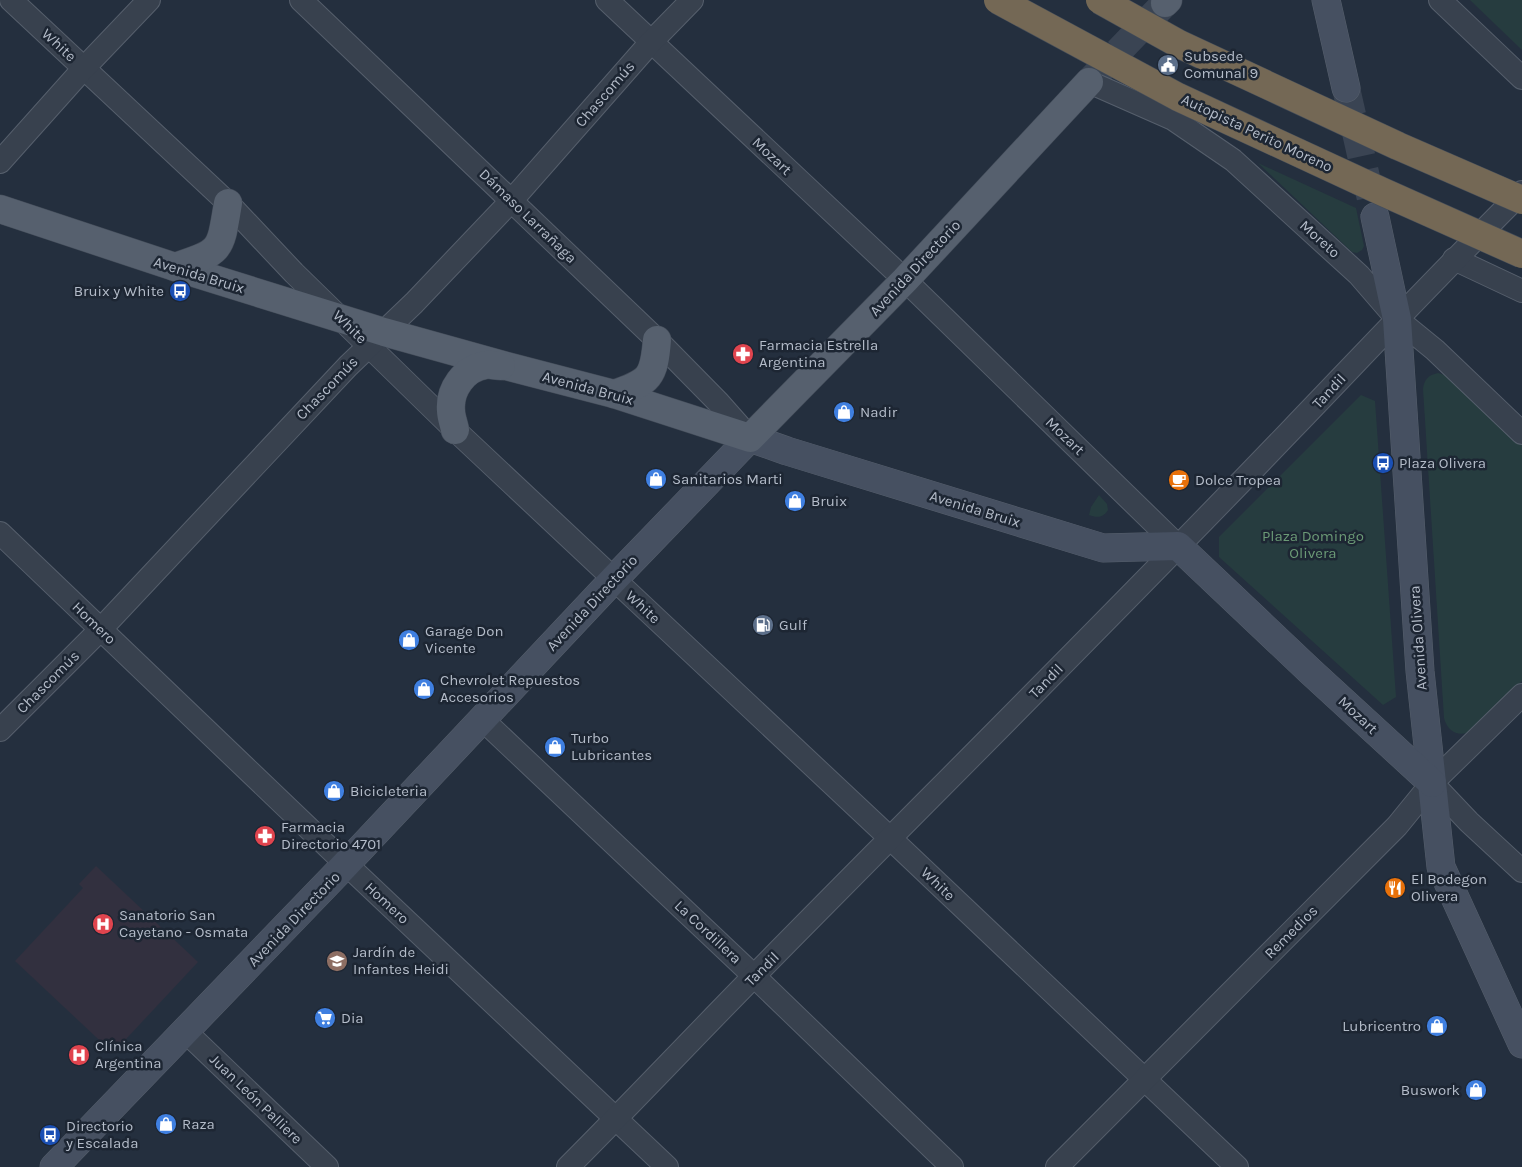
<svg xmlns="http://www.w3.org/2000/svg" width="1522" height="1167" font-family="Karla,sans-serif">
<style>
.medical{fill:#32303f}
.green{fill:#263c3f}
.lines{fill:none;stroke-linecap:round;stroke-linejoin:round}
.secondary-tunnel{stroke:#3a4453;stroke-width:28;stroke-dasharray:28 14;stroke-linecap:butt}
.primary-tunnel{stroke:#3a4453;stroke-width:28;stroke-dasharray:28 14;stroke-linecap:butt}
.street-casing{stroke:#565f6c;stroke-width:24}
.secondary-casing{stroke:#565f6c;stroke-width:29}
.primary-casing{stroke:#414a57;stroke-width:29}
.street{stroke:#38414e;stroke-width:22}
.secondary{stroke:#465061;stroke-width:28}
.primary{stroke:#56606e;stroke-width:28}
.highway-bridge-casing{stroke:#434c59;stroke-width:29;stroke-linecap:butt}
.highway-bridge{stroke:#746855;stroke-width:28}
.labels{text-anchor:middle;dominant-baseline:central;stroke-width:5;stroke-linejoin:round;paint-order:stroke}
.street-label{font-size:15px;fill:#b4bcc9;stroke:#1d2633}
.poi-label{font-size:15px;fill:#b4bcc9;stroke:#1d2633;text-anchor:start}
.park-label{font-size:15px;fill:#6b9a76;stroke:#1d2633}
</style>
<rect width="100%" height="100%" fill="#242f3e"/>
<!-- medical -->
<polygon class="medical" points="96,866 198,962 113,1053 15,961 83,888 79,884"/>
<!-- green -->
<g class="green">
<polygon points="1470,0 1522,0 1522,50"/>
<polygon points="1258,163 1356,208 1364,246 1362,250 1357,253 1352,252"/>
<path d="M1438 373 1448 376 1522 445V681L1474 729C1462 738 1448 734 1444 718L1423 389C1424 380 1428 375 1438 373Z"/>
<polygon points="1361,395 1375,401 1396,697 1383,705 1219,557 1219,537"/>
<path d="M1099 495 1107 504 1108 510C1103 518 1097 518 1089 515L1091 507Z"/>
</g>
<g class="lines">
<!-- secondary-tunnel -->
<polyline class="secondary-tunnel" points="1346,88 1375,217"/>
<!-- primary-tunnel -->
<polyline class="primary-tunnel" points="1089,82 1165,3"/>
<!-- street casing -->
<g class="street-casing">
<g id="street">
<polyline points="11,0 228,203 294,273 455,430 891,839 1237,1167"/>
<polyline points="301,0 657,340 719,403 750,438"/>
<polyline points="607,0 905,280 1178,546"/>
<polyline points="1440,0 1522,78"/>
<polyline points="1089,82 1173,119 1233,160 1359,275 1397,319 1435,350 1522,433"/>
<polyline points="0,162 84,68 149,0"/>
<polyline points="1454,259 1522,291"/>
<polyline points="0,533 346,864 667,1167"/>
<polyline points="483,720 754,976 952,1167"/>
<polyline points="0,730 101,629 348,366 414,303 512,200 651,42 692,0"/>
<polyline points="1432,783 1469,822 1522,871"/>
<polyline points="186,1032 327,1167"/>
<path d="M568 1167C631 1104 692 1039 755 975 934 793 1116 613 1293 428 1369 349 1444 269 1522 192"/>
<polyline points="1057,1167 1397,826 1432,783 1522,695"/>
</g>
</g>
<!-- secondary casing -->
<g class="secondary-casing">
<g id="secondary">
<polyline points="1326,0 1346,88"/>
<polyline points="1375,217 1397,319 1420,671 1441,867 1522,1044"/>
<polyline points="54,1167 346,864 614,579 750,438 787,451 1103,548 1178,546 1310,671 1432,783"/>
</g>
</g>
<!-- primary casing -->
<g class="primary-casing">
<g id="primary">
<polyline points="1165,3 1168,0"/>
<polyline points="0,209 175,267 384,332 510,367 614,394 750,438 905,280 1089,82"/>
<path d="M175 267C222 251 220 252 228 203"/>
<path d="M614 394C650 382 654 377 657 340"/>
<path d="M455 430C454 424 451 417 451 411 449 390 464 368 486 365 490 364 496 366 501 366"/>
</g>
</g>
<!-- street -->
<use href="#street" class="street"/>
<!-- secondary -->
<use href="#secondary" class="secondary"/>
<!-- primary -->
<use href="#primary" class="primary"/>
<!-- highway-bridge casing -->
<g class="highway-bridge-casing">
<g id="highway-bridge">
<polyline points="998,0 1178,97 1383,192 1522,254"/>
<polyline points="1100,0 1179,44 1398,146 1522,200"/>
</g>
</g>
<!-- highway-bridge -->
<use href="#highway-bridge" class="highway-bridge"/>
</g>
<!-- icons -->
<defs>
<g id="civic-disc" transform="scale(1.125)"><circle r="9.5" fill="#5c6f8a" stroke="#1d2633"/><path d="M-.6-6.5H3V-4.5H.6V-3L4-1V1h2V6H-6V1h2V-1L-.6-3ZM-1.2 2.5V6h2.4V2.5Z" fill="#fff"/></g>
<g id="bus-disc" transform="scale(1.125)"><circle r="9.5" fill="#1a4fb4" stroke="#1d2633"/><path d="M-5-6H5V4H4V6H2V4H-2V6H-4V4H-5ZM-3.5-4V0h7V-4ZM-3.5 1.2v1.5H-2V1.2ZM2 1.2v1.5H3.5V1.2Z" fill="#fff"/></g>
<g id="pharmacy-disc" transform="scale(1.125)"><circle r="9.5" fill="#e0444e" stroke="#1d2633"/><path d="M-2-6h4v4h4v4h-4v4h-4v-4h-4v-4h4Z" fill="#fff"/></g>
<g id="shop-disc" transform="scale(1.125)"><circle r="9.5" fill="#3f7fe0" stroke="#1d2633"/><path d="M-5-2.5h2.3a2.7 3.5 0 0 1 5.4 0H5L5.5 6h-11ZM-1.5-2.5h3a1.5 2.3 0 0 0-3 0Z" fill="#fff"/></g>
<g id="cafe-disc" transform="scale(1.125)"><circle r="9.5" fill="#e8710a" stroke="#1d2633"/><path d="M-5.5-4.5H6V0H3Q3 3.5 0 3.5H-2.5Q-5.5 3.5-5.5 0ZM3-3.2v2h1.7v-2ZM-6 4.5H4V6H-6Z" fill="#fff"/></g>
<g id="fuel-disc" transform="scale(1.125)"><circle r="9.5" fill="#5c6f8a" stroke="#1d2633"/><path d="M-5.5-6h7V0h2V4h1.3V-2.5L3-4.5l.8-.8L6-3V5H2.5V1h-1V6h-7ZM-4.2-4.7v3.2H.2V-4.7Z" fill="#fff"/></g>
<g id="restaurant-disc" transform="scale(1.125)"><circle r="9.5" fill="#e8710a" stroke="#1d2633"/><path d="M-5-6h1v4h1v-4h1v4h1v-4h1v5L-1.5 .5V6h-2V.5L-5-1ZM5-6V6H3V1.5H1.5Q1.5-4 5-6Z" fill="#fff"/></g>
<g id="hospital-disc" transform="scale(1.125)"><circle r="9.5" fill="#e0444e" stroke="#1d2633"/><path d="M-5-5h3v3.5h4V-5h3V5h-3V1.5h-4V5h-3Z" fill="#fff"/></g>
<g id="school-disc" transform="scale(1.125)"><circle r="9.5" fill="#8d6e63" stroke="#1d2633"/><path d="M0-5L7-2L0 1L-7-2ZM-4 1L0 2.5L4 1V4Q0 6-4 4Z" fill="#fff"/></g>
<g id="supermarket-disc" transform="scale(1.125)"><circle r="9.5" fill="#3f7fe0" stroke="#1d2633"/><path d="M-6-5.5h2.5l.6 2H6L4.5 2H-2.5L-4.4-4H-6ZM-1.5 3.2a1.3 1.3 0 1 0 .1 0ZM3 3.2a1.3 1.3 0 1 0 .1 0Z" fill="#fff"/></g>
</defs>
<g fill-rule="evenodd">
<use href="#civic-disc" x="1168" y="65"/>
<use href="#bus-disc" x="180" y="291"/>
<use href="#pharmacy-disc" x="743" y="354"/>
<use href="#shop-disc" x="844" y="412"/>
<use href="#bus-disc" x="1383" y="463"/>
<use href="#shop-disc" x="656" y="479"/>
<use href="#cafe-disc" x="1179" y="480"/>
<use href="#shop-disc" x="795" y="501"/>
<use href="#fuel-disc" x="763" y="625"/>
<use href="#shop-disc" x="409" y="640"/>
<use href="#shop-disc" x="424" y="689"/>
<use href="#shop-disc" x="555" y="747"/>
<use href="#shop-disc" x="334" y="791"/>
<use href="#pharmacy-disc" x="265" y="836"/>
<use href="#restaurant-disc" x="1395" y="888"/>
<use href="#hospital-disc" x="103" y="924"/>
<use href="#school-disc" x="337" y="961"/>
<use href="#supermarket-disc" x="325" y="1018"/>
<use href="#shop-disc" x="1437" y="1026"/>
<use href="#hospital-disc" x="79" y="1055"/>
<use href="#shop-disc" x="1476" y="1090"/>
<use href="#shop-disc" x="166" y="1124"/>
<use href="#bus-disc" x="50" y="1135"/>
</g>
<g class="labels">
<!-- street labels -->
<g class="street-label">
<text transform="translate(59 45) rotate(43)">White</text>
<text transform="translate(605 94) rotate(-49)">Chascomús</text>
<text transform="translate(1257 133) rotate(25)">Autopista Perito Moreno</text>
<text transform="translate(772 156) rotate(43)">Mozart</text>
<text transform="translate(528 216) rotate(44)">Dámaso Larrañaga</text>
<text transform="translate(1320 239) rotate(42)">Moreto</text>
<text transform="translate(915 268) rotate(-47)">Avenida Directorio</text>
<text transform="translate(199 275) rotate(17)">Avenida Bruix</text>
<text transform="translate(350 327) rotate(44)">White</text>
<text transform="translate(327 388) rotate(-46)">Chascomús</text>
<text transform="translate(588 388) rotate(15)">Avenida Bruix</text>
<text transform="translate(1329 391) rotate(-47)">Tandil</text>
<text transform="translate(1065 436) rotate(44)">Mozart</text>
<text transform="translate(975 509) rotate(17)">Avenida Bruix</text>
<text transform="translate(592 603) rotate(-47)">Avenida Directorio</text>
<text transform="translate(643 607) rotate(43)">White</text>
<text transform="translate(94 623) rotate(44)">Homero</text>
<text transform="translate(1418 638) rotate(-94)">Avenida Olivera</text>
<text transform="translate(1046 681) rotate(-46)">Tandil</text>
<text transform="translate(48 682) rotate(-45)">Chascomús</text>
<text transform="translate(1358 715) rotate(43)">Mozart</text>
<text transform="translate(938 884) rotate(44)">White</text>
<text transform="translate(387 903) rotate(43)">Homero</text>
<text transform="translate(294 919) rotate(-46)">Avenida Directorio</text>
<text transform="translate(708 932) rotate(43)">La Cordillera</text>
<text transform="translate(1291 932) rotate(-45)">Remedios</text>
<text transform="translate(762 969) rotate(-45)">Tandil</text>
<text transform="translate(256 1099) rotate(44)">Juan León Palliere</text>
</g>
<!-- poi labels -->
<g class="poi-label">
<text x="1184" y="56">Subsede<tspan x="1184" dy="17">Comunal 9</tspan></text>
<text x="164" y="291" text-anchor="end">Bruix y White</text>
<text x="759" y="345">Farmacia Estrella<tspan x="759" dy="17">Argentina</tspan></text>
<text x="860" y="412">Nadir</text>
<text x="1399" y="463">Plaza Olivera</text>
<text x="672" y="479">Sanitarios Marti</text>
<text x="1195" y="480">Dolce Tropea</text>
<text x="811" y="501">Bruix</text>
<text x="779" y="625">Gulf</text>
<text x="425" y="631">Garage Don<tspan x="425" dy="17">Vicente</tspan></text>
<text x="440" y="680">Chevrolet Repuestos<tspan x="440" dy="17">Accesorios</tspan></text>
<text x="571" y="738">Turbo<tspan x="571" dy="17">Lubricantes</tspan></text>
<text x="350" y="791">Bicicleteria</text>
<text x="281" y="827">Farmacia<tspan x="281" dy="17">Directorio 4701</tspan></text>
<text x="1411" y="879">El Bodegon<tspan x="1411" dy="17">Olivera</tspan></text>
<text x="119" y="915">Sanatorio San<tspan x="119" dy="17">Cayetano - Osmata</tspan></text>
<text x="353" y="952">Jardín de<tspan x="353" dy="17">Infantes Heidi</tspan></text>
<text x="341" y="1018">Dia</text>
<text x="1421" y="1026" text-anchor="end">Lubricentro</text>
<text x="95" y="1046">Clínica<tspan x="95" dy="17">Argentina</tspan></text>
<text x="1460" y="1090" text-anchor="end">Buswork</text>
<text x="182" y="1124">Raza</text>
<text x="66" y="1126">Directorio<tspan x="66" dy="17">y Escalada</tspan></text>
</g>
<!-- park labels -->
<g class="park-label">
<text x="1313" y="536">Plaza Domingo<tspan x="1313" dy="17">Olivera</tspan></text>
</g>
</g>
</svg>
